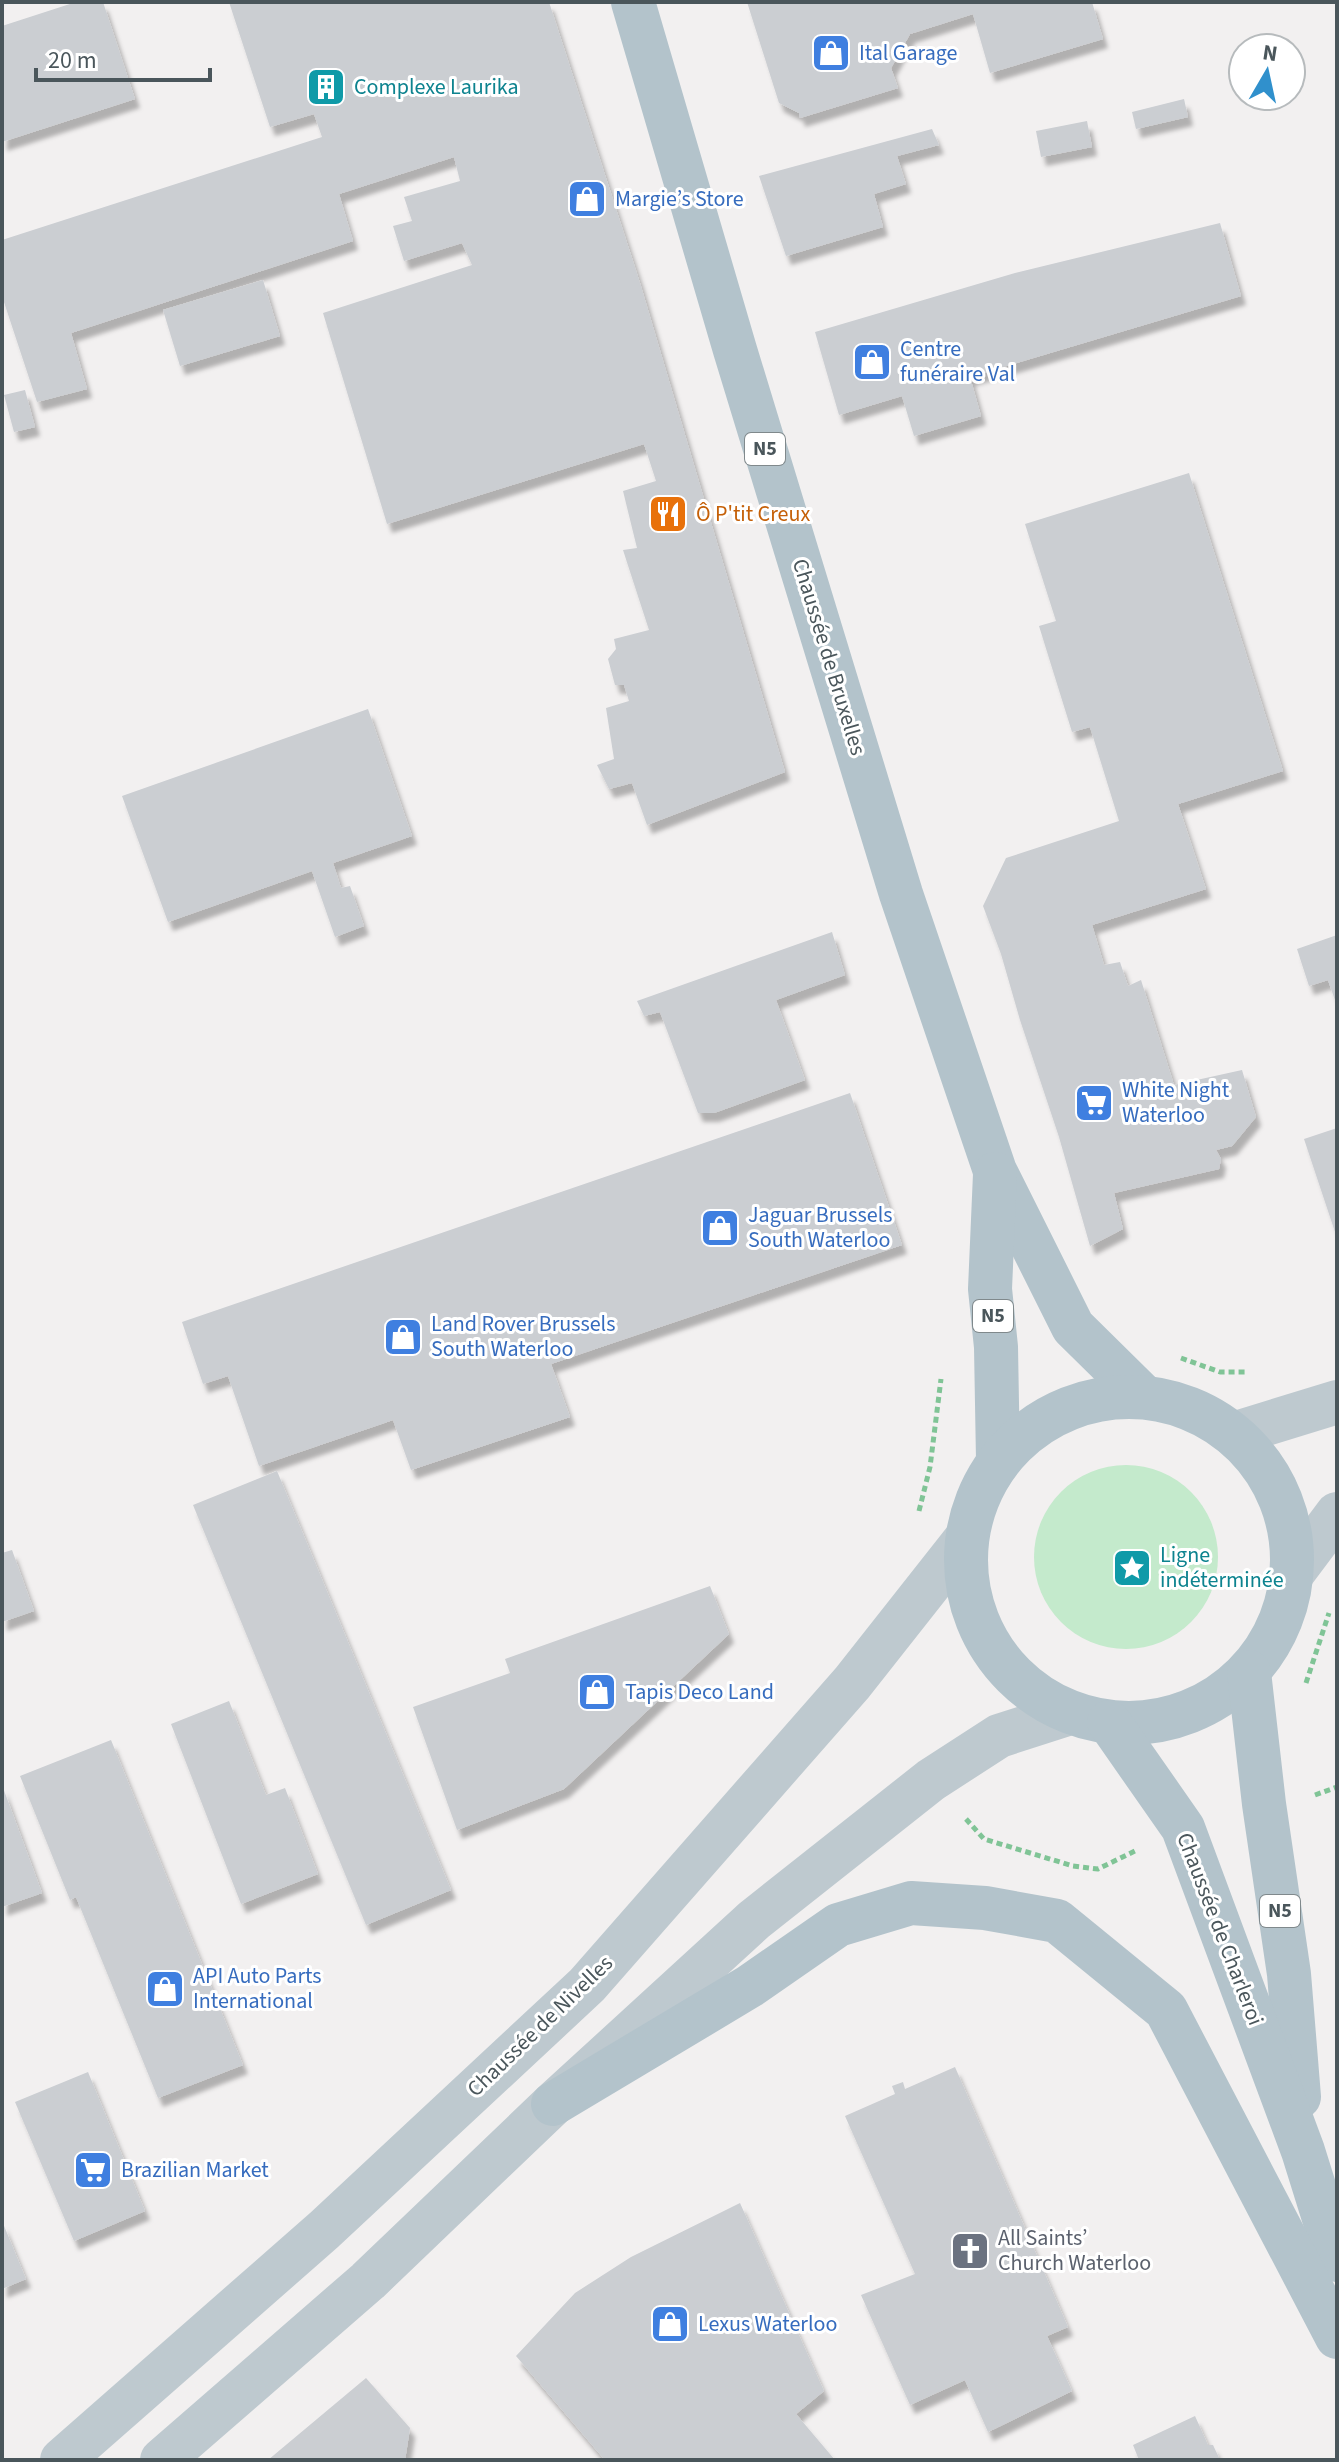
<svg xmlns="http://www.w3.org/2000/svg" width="1339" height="2462" font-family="'Source Sans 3',sans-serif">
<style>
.green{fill:#c4eacc}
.building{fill:#cbced2;filter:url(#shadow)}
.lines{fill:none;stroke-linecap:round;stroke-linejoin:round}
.path{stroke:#80c496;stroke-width:5;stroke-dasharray:6 4;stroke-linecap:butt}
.secondary{stroke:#bec9cf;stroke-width:44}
.primary{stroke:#b3c3cb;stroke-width:44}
.labels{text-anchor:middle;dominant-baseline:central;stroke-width:6;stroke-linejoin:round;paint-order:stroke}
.shield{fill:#fff;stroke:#80898c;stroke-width:2}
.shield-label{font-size:20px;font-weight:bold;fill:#4a565b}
.shop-label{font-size:22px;fill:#366cbe;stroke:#fff;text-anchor:start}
.culture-label{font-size:22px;fill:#0d838f;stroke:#fff;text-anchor:start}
.food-label{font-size:22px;fill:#c56008;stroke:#fff;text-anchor:start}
.street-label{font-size:22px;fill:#4a565b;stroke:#fff}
.worship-label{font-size:22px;fill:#5b616d;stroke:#fff;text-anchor:start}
</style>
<defs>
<filter id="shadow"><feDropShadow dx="5" dy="9" stdDeviation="2" flood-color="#0004"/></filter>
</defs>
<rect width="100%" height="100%" fill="#f2f0f0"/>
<!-- green -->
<circle class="green" cx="1126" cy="1557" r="92"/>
<!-- building -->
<g class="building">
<polygon points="76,2 103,2 135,99 2,142 2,26"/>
<polygon points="229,2 549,2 640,283 785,772 647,825 632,783 609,789 597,765 614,759 606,708 629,701 624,685 615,685 608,659 616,649 614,639 649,630 623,550 637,548 623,491 656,481 644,444 387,524 323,313 472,265 462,243 404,261 393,226 412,221 404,197 460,181 454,157 339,194 353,241 71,333 87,389 37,402 2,296 2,240 322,137 314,114 270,127"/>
<polygon points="747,2 1092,2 1103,39 990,73 973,14 910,34 891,68 898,88 800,118 799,113 779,103"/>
<polygon points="1184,99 1188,117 1136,129 1132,112"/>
<polygon points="1087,121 1092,147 1041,157 1036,131"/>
<polygon points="932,129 939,145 897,156 906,184 874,194 883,227 786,256 759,176"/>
<polygon points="1220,223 1241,296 970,377 981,416 914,436 902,396 839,415 815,332 1015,273"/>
<polygon points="263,280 280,336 180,366 163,310"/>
<polygon points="25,390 35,427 14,432 4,395"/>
<polygon points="1189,473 1283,771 1178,804 1206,889 1092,925 1104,965 1120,962 1128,986 1141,980 1174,1085 1242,1070 1256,1117 1232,1146 1216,1150 1221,1159 1219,1169 1114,1193 1123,1229 1090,1246 1059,1137 1020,1020 1001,954 983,906 1006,858 1119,821 1090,727 1072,732 1039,626 1056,621 1025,524"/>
<polygon points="368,709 412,836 333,863 341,888 350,886 364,926 335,937 312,871 168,922 122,796"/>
<polygon points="832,932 845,975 776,1000 805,1080 714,1113 698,1113 660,1012 644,1016 637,1001"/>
<polygon points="1337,935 1337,1006 1328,980 1309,986 1297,949"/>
<polygon points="850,1093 902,1245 551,1364 570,1417 411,1470 393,1420 259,1466 228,1376 203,1384 182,1322"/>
<polygon points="1337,1128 1337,1235 1336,1235 1304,1139"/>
<polygon points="277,1471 451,1890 366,1925 193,1505"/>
<polygon points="12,1550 34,1611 2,1622 2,1553"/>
<polygon points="710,1586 729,1634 564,1789 457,1830 413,1707 510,1673 505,1659"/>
<polygon points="229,1701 266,1795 285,1788 318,1874 241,1904 171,1724"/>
<polygon points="111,1740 243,2065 158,2098 76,1897 70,1900 20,1776"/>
<polygon points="2,1785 42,1893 2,1907"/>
<polygon points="955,2067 1068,2327 1047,2336 1072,2391 988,2432 965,2380 910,2405 861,2295 915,2274 845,2116 895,2094 892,2086 903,2082 905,2089"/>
<polygon points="88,2072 145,2211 74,2241 15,2102"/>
<polygon points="740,2203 824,2391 796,2414 835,2460 605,2460 516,2356 575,2293 631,2257"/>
<polygon points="2,2221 26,2279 2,2289"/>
<polygon points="366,2378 410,2428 405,2460 268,2460"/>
<polygon points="1195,2416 1208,2445 1213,2445 1220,2460 1139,2460 1133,2445"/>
</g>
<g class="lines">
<!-- path -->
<g class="path">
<polyline points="1181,1358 1220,1372 1245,1372"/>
<polyline points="919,1511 930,1467 941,1379"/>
<polyline points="1306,1683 1329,1613"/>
<polyline points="1315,1795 1337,1787"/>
<polyline points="966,1819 984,1839 1073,1866 1098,1869 1135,1851"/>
</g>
<!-- secondary -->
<g class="secondary">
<polyline points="1233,1434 1337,1402"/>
<polyline points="1292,1574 1337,1514"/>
<polyline points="62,2460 324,2230 587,1985 852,1683 964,1541"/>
<polyline points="162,2460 368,2281 553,2104 754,1920 931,1780 999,1736 1070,1713"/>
</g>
<!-- primary -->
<g class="primary">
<polyline points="633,2 735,350 901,894 995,1171 1073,1327 1143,1396"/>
<polyline points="995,1174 990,1289 996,1347 998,1460"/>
<circle cx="1129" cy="1560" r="163"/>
<polyline points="1249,1672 1264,1804 1289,1974 1299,2097"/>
<polyline points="1109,1722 1183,1828 1303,2151 1337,2260"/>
<polyline points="553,2104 750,1986 838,1925 911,1903 985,1908 1057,1921 1166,2010 1337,2337"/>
</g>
</g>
<!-- icons -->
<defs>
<g id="shop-square" transform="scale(2)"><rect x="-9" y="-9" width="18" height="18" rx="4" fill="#3f7fe0" stroke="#fff"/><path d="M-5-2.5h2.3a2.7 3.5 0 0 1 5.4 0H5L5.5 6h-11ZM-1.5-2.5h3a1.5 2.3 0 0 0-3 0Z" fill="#fff"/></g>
<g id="building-square" transform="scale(2)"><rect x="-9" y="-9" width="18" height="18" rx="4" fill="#0f9aa8" stroke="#fff"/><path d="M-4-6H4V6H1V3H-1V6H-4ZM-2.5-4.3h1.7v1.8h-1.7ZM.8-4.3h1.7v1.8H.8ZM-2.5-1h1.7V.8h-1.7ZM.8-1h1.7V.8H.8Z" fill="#fff"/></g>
<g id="restaurant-square" transform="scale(2)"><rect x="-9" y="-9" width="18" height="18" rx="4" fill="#e8710a" stroke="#fff"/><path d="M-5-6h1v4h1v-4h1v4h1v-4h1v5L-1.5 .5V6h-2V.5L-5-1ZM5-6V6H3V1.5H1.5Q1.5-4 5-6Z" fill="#fff"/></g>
<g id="supermarket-square" transform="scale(2)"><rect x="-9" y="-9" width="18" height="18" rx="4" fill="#3f7fe0" stroke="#fff"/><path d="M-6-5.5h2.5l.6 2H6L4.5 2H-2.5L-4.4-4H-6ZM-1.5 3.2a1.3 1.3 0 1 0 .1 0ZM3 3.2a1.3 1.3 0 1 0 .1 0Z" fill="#fff"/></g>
<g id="sight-square" transform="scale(2)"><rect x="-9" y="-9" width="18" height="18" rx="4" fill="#0f9aa8" stroke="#fff"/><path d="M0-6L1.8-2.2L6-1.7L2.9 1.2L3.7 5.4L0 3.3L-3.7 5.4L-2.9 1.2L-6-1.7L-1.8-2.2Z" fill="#fff"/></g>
<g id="church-square" transform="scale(2)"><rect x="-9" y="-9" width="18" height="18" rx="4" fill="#6b7280" stroke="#fff"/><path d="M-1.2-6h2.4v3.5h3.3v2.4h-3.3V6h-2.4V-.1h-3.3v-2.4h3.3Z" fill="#fff"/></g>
</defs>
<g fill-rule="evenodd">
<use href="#shop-square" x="831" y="53"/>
<use href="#building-square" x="326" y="87"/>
<use href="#shop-square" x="587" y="199"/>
<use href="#shop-square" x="872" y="362"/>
<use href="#restaurant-square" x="668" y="514"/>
<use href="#supermarket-square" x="1094" y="1103"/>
<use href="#shop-square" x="720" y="1228"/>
<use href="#shop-square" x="403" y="1337"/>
<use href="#sight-square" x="1132" y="1568"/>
<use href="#shop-square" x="597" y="1692"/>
<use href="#shop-square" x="165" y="1989"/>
<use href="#supermarket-square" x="93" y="2170"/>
<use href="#church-square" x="970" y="2251"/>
<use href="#shop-square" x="670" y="2324"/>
</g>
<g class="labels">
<!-- shield labels -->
<g class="shield">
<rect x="745" y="433" width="40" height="32" rx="6"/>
<rect x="973" y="1300" width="40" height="32" rx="6"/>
<rect x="1260" y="1895" width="40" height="32" rx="6"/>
</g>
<g class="shield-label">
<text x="765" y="449">N5</text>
<text x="993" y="1316">N5</text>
<text x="1280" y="1911">N5</text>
</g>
<!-- shop labels -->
<g class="shop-label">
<text x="859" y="53">Ital Garage</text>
<text x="615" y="199">Margie’s Store</text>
<text x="900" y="349">Centre<tspan x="900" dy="25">funéraire Val</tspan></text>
<text x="1122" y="1090">White Night<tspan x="1122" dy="25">Waterloo</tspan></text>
<text x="748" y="1215">Jaguar Brussels<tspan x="748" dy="25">South Waterloo</tspan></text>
<text x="431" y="1324">Land Rover Brussels<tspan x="431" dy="25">South Waterloo</tspan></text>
<text x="625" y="1692">Tapis Deco Land</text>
<text x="193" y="1976">API Auto Parts<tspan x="193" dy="25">International</tspan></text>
<text x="121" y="2170">Brazilian Market</text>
<text x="698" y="2324">Lexus Waterloo</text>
</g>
<!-- culture labels -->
<g class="culture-label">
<text x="354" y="87">Complexe Laurika</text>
<text x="1160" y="1555">Ligne<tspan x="1160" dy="25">indéterminée</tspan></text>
</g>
<!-- food labels -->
<g class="food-label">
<text x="696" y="514">Ô P'tit Creux</text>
</g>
<!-- street labels -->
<g class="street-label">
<text transform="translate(829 657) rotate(73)">Chaussée de Bruxelles</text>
<text transform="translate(1220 1929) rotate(69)">Chaussée de Charleroi</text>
<text transform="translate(540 2026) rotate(-44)">Chaussée de Nivelles</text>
</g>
<!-- worship labels -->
<g class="worship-label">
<text x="998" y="2238">All Saints’<tspan x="998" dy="25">Church Waterloo</tspan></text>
</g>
</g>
<!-- border -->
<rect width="1339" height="2462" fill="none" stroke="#4a565b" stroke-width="8"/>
<!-- north arrow -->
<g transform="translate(1267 72) rotate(9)"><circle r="38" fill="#ffffff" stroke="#b7bbbd" stroke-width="2"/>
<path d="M0-6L14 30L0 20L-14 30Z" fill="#3090cc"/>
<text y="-12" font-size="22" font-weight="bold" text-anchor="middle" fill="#4a565b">N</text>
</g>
<!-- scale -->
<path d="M36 68v12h174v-12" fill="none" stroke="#4a565b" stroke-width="4"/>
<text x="48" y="68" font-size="24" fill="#4a565b" stroke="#ffffff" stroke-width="6" paint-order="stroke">20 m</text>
</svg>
